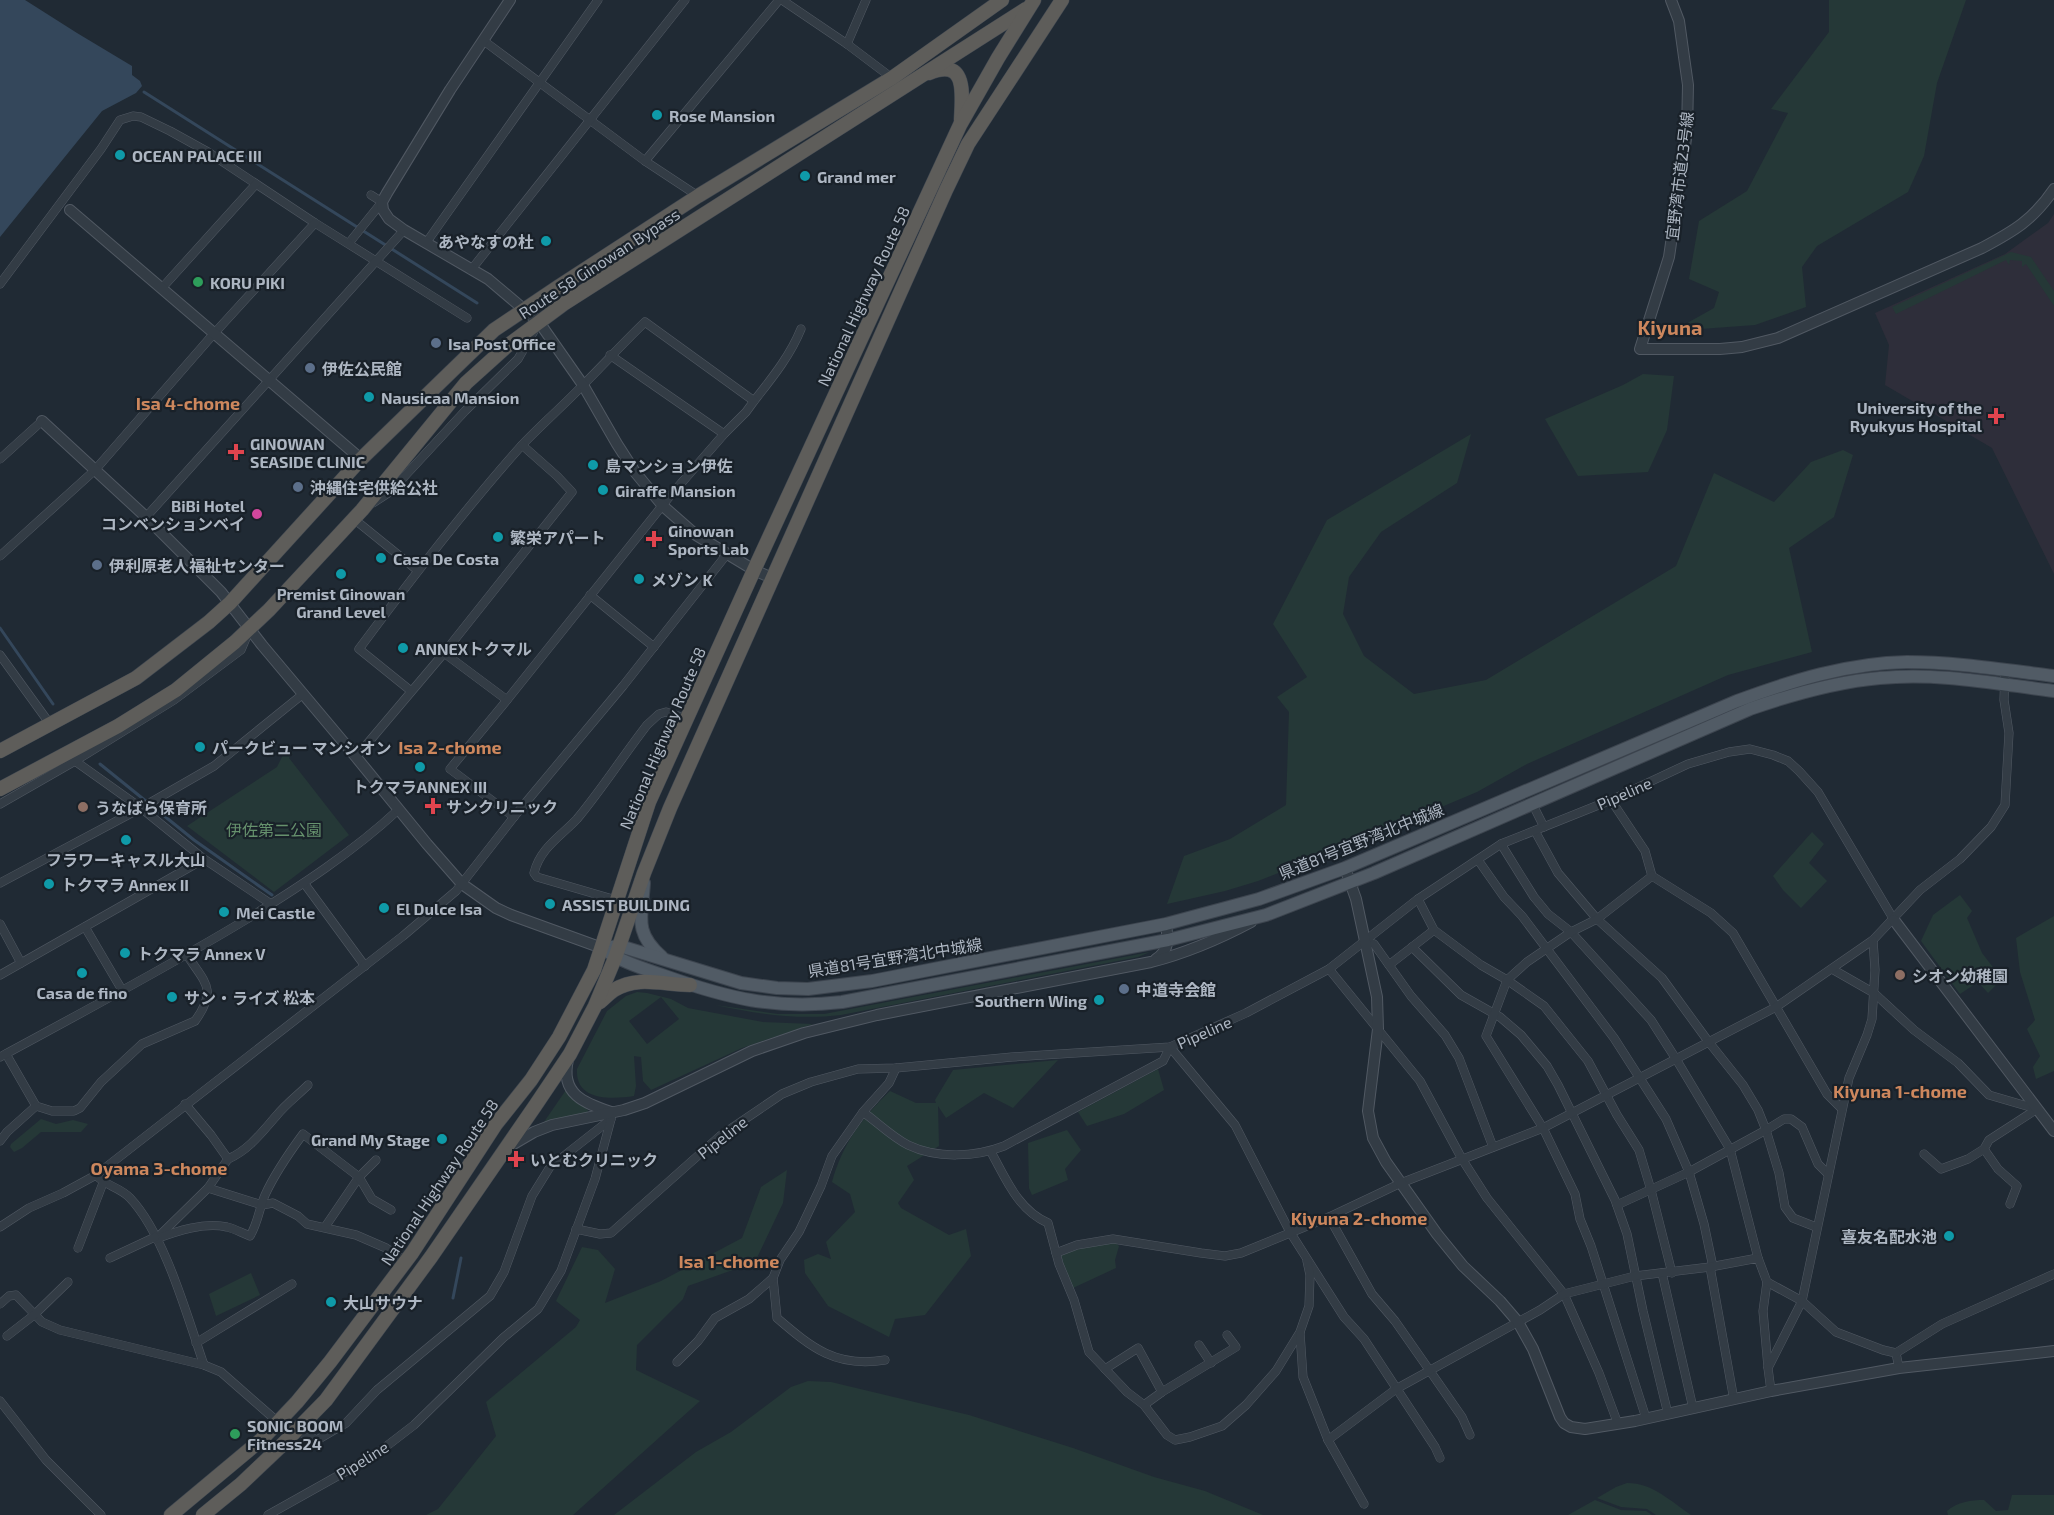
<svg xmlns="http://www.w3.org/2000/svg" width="2054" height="1515" font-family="'Exo 2','Noto Sans JP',sans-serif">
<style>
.medical{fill:#2e2e3a}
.green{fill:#253837;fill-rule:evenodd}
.water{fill:#34475b}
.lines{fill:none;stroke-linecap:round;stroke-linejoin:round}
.stream{stroke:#34475b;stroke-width:3}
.minor-casing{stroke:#515963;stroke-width:9}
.tertiary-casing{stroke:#515963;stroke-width:12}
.primary-casing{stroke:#3d454f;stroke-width:14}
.trunk-casing{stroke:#3e4650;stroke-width:15}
.minor{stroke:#333c45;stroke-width:8}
.tertiary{stroke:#333c45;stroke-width:10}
.primary{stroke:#515b65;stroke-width:12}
.trunk{stroke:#5e5d5a;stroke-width:14}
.culture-dot{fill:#0f9aa8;stroke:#192129;stroke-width:2}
.leisure-dot{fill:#2e9e5b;stroke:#192129;stroke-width:2}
.service-dot{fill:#5c6f8a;stroke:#192129;stroke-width:2}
.health-dot{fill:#e0444e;stroke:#192129;stroke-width:2}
.hotel-dot{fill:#d1479c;stroke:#192129;stroke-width:2}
.education-dot{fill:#8d6e63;stroke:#192129;stroke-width:2}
.labels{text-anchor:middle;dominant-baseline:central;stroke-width:4.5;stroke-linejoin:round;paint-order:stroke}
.poi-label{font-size:16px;font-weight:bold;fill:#adb6c2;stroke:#192129;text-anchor:start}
.street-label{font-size:16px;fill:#adb6c2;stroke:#192129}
.park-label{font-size:16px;fill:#66916d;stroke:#192129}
.neighbourhood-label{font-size:18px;font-weight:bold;fill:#cd875d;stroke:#192129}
.quarter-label{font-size:20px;font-weight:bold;fill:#cd875d;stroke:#192129}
</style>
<rect width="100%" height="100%" fill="#202a34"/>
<!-- medical -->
<polygon class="medical" points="2054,214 2054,574 1992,448 1885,385 1889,345 1875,313 2005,254 2048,223"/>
<!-- green -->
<g class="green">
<polygon points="1829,0 1966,0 1937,83 1924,156 1908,192 1817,246 1802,267 1806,307 1755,325 1673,331 1714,308 1719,292 1689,279 1699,221 1747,191 1788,113 1771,109 1829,32"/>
<polygon points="2011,252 2031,257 2054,291 2054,306 2026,264 2022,267 2022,261 2010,260 2009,265 2006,260 1896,314 1892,307"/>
<polygon points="1643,374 1674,376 1667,430 1648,472 1578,476 1545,419 1623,385"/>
<polygon points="1471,434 1457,483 1381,532 1349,577 1343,614 1364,656 1414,694 1486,680 1676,566 1714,473 1774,502 1811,462 1843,450 1853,455 1834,517 1789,548 1812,652 1728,675 1527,764 1477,792 1363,840 1258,881 1225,891 1167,904 1184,856 1230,839 1286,805 1289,712 1277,697 1307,677 1273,624 1327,520"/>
<polygon points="287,747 293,753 289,758 349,835 274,892 187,826 277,767"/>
<polygon points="1812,832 1824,844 1809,863 1827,881 1801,908 1783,890 1773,876"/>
<polygon points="1960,895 1972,911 1967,918 1982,953 2002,979 1988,993 1978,982 1960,994 1921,941 1933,915"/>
<polygon points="2054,916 2054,1071 2036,1079 2033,1067 2040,1056 2027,1029 2035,1020 2020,972 2016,938"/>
<path d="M1150 952 1138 957 841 1015C798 1020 757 1014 715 1005L778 1014H824Z"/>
<path d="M637 992 647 993 671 999 688 1008 763 1022 813 1024 742 1048 651 1090 643 1081 641 1057 634 1056 636 1086 634 1096C613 1099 575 1102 577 1069L607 1011 626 996ZM661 997 679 1019 647 1044 629 1021Z"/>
<path d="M1058 1060 1013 1108 984 1093 946 1118 938 1106 939 1146 907 1166 914 1180 898 1203 901 1208 949 1235 966 1229 971 1256 925 1315 895 1319 889 1337 828 1306 805 1273 804 1260 818 1254 831 1259 826 1242 855 1212 850 1194 832 1182C843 1143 861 1119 890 1091L916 1103H936L935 1100 953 1070Z"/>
<polygon points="1158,1069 1164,1090 1124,1114 1087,1126 1078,1112"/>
<polygon points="566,1090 573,1099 588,1110 587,1113 544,1122"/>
<polygon points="41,1119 56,1124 73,1120 88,1124 81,1132 41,1132 22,1148 14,1152 10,1147 11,1144"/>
<polygon points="1067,1130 1081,1150 1065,1169 1068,1180 1032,1195 1029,1188 1028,1143"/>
<polygon points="787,1170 783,1203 755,1262 688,1286 683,1299 637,1345 636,1370 700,1401 573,1515 426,1515 438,1509 496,1436 486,1402 576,1327 580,1320 556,1301 582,1247 598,1250 615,1269 605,1303 661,1281 742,1238 761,1187"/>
<polygon points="1113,1241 1119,1246 1115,1260 1116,1268 1073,1288 1060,1255 1089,1246"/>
<polygon points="251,1273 260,1295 216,1316 209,1294"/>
<polygon points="808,1381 831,1382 969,1415 1073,1448 1154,1477 1205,1491 1263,1515 614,1515 696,1452 731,1432 791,1387"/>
<path d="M1627 1483C1653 1483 1670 1501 1691 1515H1656L1647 1509 1621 1507 1597 1498 1616 1487Z"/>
<path d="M2012 1495H2054V1515H1948L1947 1511C1957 1502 1971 1500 1984 1500L1996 1511 2008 1510Z"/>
<polygon points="1595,1500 1621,1510 1646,1511 1652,1515 1568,1515"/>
</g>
<!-- water -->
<polygon class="water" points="0,0 25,0 77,33 132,66 132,75 140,81 142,86 136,93 102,111 0,237"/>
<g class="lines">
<!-- stream -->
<g class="stream">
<polyline points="144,92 477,303"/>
<polyline points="0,628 53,704"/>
<polyline points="100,764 194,840 272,895"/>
<polyline points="453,1298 461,1258"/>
</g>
<!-- minor casing -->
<g class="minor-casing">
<g id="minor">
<polyline points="782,0 847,44 892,78"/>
<polyline points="484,41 645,161 698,196"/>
<polyline points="847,44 866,0"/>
<polyline points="645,161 779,0"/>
<polyline points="349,243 382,202 371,195"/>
<polyline points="426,243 598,0"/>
<polyline points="471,270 685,0"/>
<polyline points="0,284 101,149 120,120 133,116 141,117 170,131 208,152 315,223 467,318"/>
<polyline points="162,288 256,184"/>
<polyline points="610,355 724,434"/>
<path d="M754 401C772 378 790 356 801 329"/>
<polyline points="0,459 42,421"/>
<polyline points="373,503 390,492 465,411 518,359 534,331"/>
<polyline points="146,517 404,230"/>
<polyline points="354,519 417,570"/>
<polyline points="0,556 95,470 210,338 315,223"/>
<polyline points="590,595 654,647"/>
<polyline points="444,653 507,700"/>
<polyline points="0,655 50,724"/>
<path d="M411 691 359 649C411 579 464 510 522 445 542 424 564 405 584 384 605 363 624 342 645 322L754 401 746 412 724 434 670 496 507 700 450 769 514 817"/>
<polyline points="356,757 444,653 572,492 557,476 522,445"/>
<polyline points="75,761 141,808 204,859 271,904"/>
<polyline points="1611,800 1645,851 1652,876 1711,913 1733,933 1827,1094 1842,1109"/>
<polyline points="0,804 75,761 174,700 241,650 247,636"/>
<polyline points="1533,805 1544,827"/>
<polyline points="1535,831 1558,873 1597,919 1662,978 1708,1041 1743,1085 1758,1110 1766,1130 1779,1173 1785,1207 1793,1218 1816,1227"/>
<polyline points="1501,844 1534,897 1548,914 1571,932 1651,1020 1676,1059 1730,1149 1758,1258"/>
<polyline points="1478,860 1504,897 1522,916 1614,1038 1666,1119 1689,1172 1704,1224 1713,1267"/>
<polyline points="0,883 141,808 214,766 303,694"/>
<polyline points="304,883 365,966"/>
<polyline points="1418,899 1434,930 1481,965 1507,980 1544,1006 1588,1061 1617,1115 1639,1150 1651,1190 1672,1273"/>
<path d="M616 900 537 877 534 873C540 848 561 836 577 819 602 789 623 756 647 725L659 714 666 712 687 719"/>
<polyline points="0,924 21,963"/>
<polyline points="85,927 122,990"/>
<polyline points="1365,941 1374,944 1411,996 1445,1035 1459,1058 1493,1147"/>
<polyline points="1412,947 1461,995 1500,1017 1521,1035 1547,1066 1558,1085 1615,1200 1627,1234 1643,1311 1668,1414"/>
<polyline points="1389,965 1434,930"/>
<polyline points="1329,969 1420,1081 1462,1159 1487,1198 1564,1294 1599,1373 1618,1424"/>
<polyline points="1832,969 1874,993 1914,1030 1958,1063 1989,1095 2037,1109"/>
<polyline points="0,975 204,859"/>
<path d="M6 1054 36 1106 52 1111H74L80 1108 101 1082 142 1044 195 1021C218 989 205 983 187 955"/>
<path d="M0 1057C83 1012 166 968 247 919 299 887 353 852 398 810"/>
<path d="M863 1112C877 1122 892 1137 908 1145 937 1159 976 1157 1004 1146L1163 1061 1170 1047 1235 1125 1290 1232 1344 1317 1364 1339 1435 1447 1440 1458"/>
<polyline points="0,1141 7,1132 36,1106"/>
<path d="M991 1152C1006 1179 1018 1210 1048 1223L1059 1264 1074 1300 1089 1352 1127 1392 1144 1405 1167 1435 1175 1440 1190 1437 1222 1426 1246 1405 1276 1371 1300 1332 1309 1306 1310 1275 1307 1261"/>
<polyline points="1924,1154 1941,1169 1968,1159 1984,1149"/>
<path d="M228 1159C249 1150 262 1132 277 1115 286 1104 298 1095 308 1085"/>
<path d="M96 1175C105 1186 120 1187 130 1198 165 1235 187 1316 204 1365"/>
<polyline points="208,1188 262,1205 273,1203 298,1216 307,1224 356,1235 386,1248 406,1261"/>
<polyline points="2010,1204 2017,1186 1998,1169 1984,1149 1989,1140 2037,1109"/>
<polyline points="1617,1205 1689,1172 1766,1130 1784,1119 1791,1119 1802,1127 1818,1164 1828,1174"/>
<polyline points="1329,1217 1372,1294 1395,1321 1430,1371 1462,1417 1470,1435"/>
<polyline points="0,1227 29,1208 63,1193 96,1175 403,936 456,891 517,813 623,686 727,554"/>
<polyline points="325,1227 359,1177 376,1160"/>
<polyline points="576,1229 600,1234 611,1233 720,1136 782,1094 811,1082 858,1069 896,1068 1012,1057 1170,1047 1246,1013 1329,969 1418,899 1501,844 1611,800 1688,764 1729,752 1750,749 1773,755 1788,761 1799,771 1818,792 1894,920"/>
<polyline points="159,1236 208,1188 228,1159 211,1135 185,1104"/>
<path d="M156 1239C177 1231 204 1222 227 1227 235 1229 242 1233 250 1236 258 1223 259 1209 265 1195 275 1173 289 1153 303 1134L359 1177 372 1199 391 1210"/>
<polyline points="78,1248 103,1183"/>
<polyline points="1056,1253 1077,1245 1113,1239 1201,1253 1225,1256 1241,1253 1329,1217 1401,1183 1543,1128 1776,1007 1873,940 1920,890 1960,859 1991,827 2005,805 2009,733 2004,700 2005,670"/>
<polyline points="110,1258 155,1237"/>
<polyline points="1710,1267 1734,1400"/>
<polyline points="1662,1273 1693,1408"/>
<polyline points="1767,1282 1763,1311 1768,1367"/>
<polyline points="0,1304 9,1296 16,1295 42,1322 60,1330 204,1365 221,1372 278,1422 317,1440 346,1423 377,1390 490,1296 504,1272 532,1196 550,1167 611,1119"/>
<polyline points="1300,1333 1303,1377 1328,1440"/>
<polyline points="7,1336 34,1315 68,1282"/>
<polyline points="196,1343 292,1284"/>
<polyline points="1199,1345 1211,1363"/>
<path d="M885 1360C836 1368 812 1348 777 1318L773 1278 780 1260 799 1232 821 1186 832 1156 863 1112 889 1083 896 1068"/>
<polyline points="677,1362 698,1341 715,1318 749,1299 773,1278"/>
<polyline points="1899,1368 1896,1353 1942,1324 2054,1274"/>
<polyline points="1105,1369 1138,1348 1162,1392"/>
<polyline points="1771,1391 1768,1368 1802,1301 1849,1078 1867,1035 1872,1019 1875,970 1873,940"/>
<polyline points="0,1401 46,1460 101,1515"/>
<polyline points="1144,1405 1162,1392 1236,1347 1227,1335"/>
<polyline points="1646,1418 1591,1246 1580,1219 1575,1194 1543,1128 1486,1036 1507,980 1527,962 1571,932 1597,919 1652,876"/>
<polyline points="1364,1504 1328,1440 1396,1389 1540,1310 1564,1294 1635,1276 1710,1267 1758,1258 1767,1282 1802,1301 1836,1332 1883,1350 1896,1353"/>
<polyline points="268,1515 375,1455 414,1425 503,1338 538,1309 561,1271 595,1179 611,1119"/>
</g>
</g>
<!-- tertiary casing -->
<g class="tertiary-casing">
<g id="tertiary">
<polyline points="510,0 450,90 387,193 382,202 383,210 389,219 404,230 488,279 539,322 583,385 617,444 635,472 663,506 696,535 754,570 772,578"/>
<path d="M1671 0 1679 21 1684 57 1688 85 1687 132 1669 257 1640 349H1720L1742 347 1778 338 1982 248C2014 231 2033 220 2054 189"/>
<polyline points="70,210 361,459"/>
<polyline points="42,421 146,517 221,592 262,645 356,757 427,844 462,884 496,908 511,915 602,948"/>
<polyline points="1345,868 1356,899 1377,997 1378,1029 1368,1111 1373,1138 1386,1162 1437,1234 1463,1266 1500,1301 1518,1322 1533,1349 1560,1417 1564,1423 1571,1427 1585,1429 1635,1421 1771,1391 1899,1368 2054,1351"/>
<polyline points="1894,920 2054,1131"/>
<path d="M1156 959C1170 950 1168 939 1166 924"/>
<path d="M568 1060C560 1094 584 1103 611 1112"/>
<path d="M510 1146 534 1132 552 1125 624 1110 645 1103 752 1051 804 1033 877 1015 1151 962C1186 953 1219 939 1251 922"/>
</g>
</g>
<!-- primary casing -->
<g class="primary-casing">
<g id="primary">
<path d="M644 883C642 916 633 932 662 957"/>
<path d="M612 947 620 946 741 983 777 988 808 989 872 981 1166 924 1259 899 1345 868 1737 701C1791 681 1848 663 1907 662 1956 662 2005 670 2054 676"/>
<path d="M602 948C621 962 642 968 665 976 727 998 775 1010 842 1002L1168 940 1266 915 1374 873 1750 709C1793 694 1835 682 1880 678 1938 672 1997 684 2054 691"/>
</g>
</g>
<!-- trunk casing -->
<g class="trunk-casing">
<g id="trunk">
<path d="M929 73C968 57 962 95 961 120"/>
<polyline points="0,751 136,678 209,622 230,603 361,459 494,330 558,287 698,196 892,78 1002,0"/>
<polyline points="0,789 118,726 176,690 235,642 269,610 362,510 466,383 507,346 565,303 1026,9"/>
<path d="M600 1002C605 998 609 993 614 990 638 975 664 985 690 985"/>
<polyline points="171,1515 262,1439 297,1402 330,1362 412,1253 496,1124 531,1080 559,1037 594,970 649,802 754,570 960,125 998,58 1034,0"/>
<polyline points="203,1515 241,1484 280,1447 326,1400 431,1257 535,1106 570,1054 595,1006 615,958 644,873 670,808 946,190 968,144 1062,0"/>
</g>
</g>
<!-- minor -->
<use href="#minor" class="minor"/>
<!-- tertiary -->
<use href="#tertiary" class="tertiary"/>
<!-- primary -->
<use href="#primary" class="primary"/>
<!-- trunk -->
<use href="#trunk" class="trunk"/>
</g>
<!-- markers -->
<g class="culture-dot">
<circle cx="657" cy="115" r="6"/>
<circle cx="120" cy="155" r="6"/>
<circle cx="805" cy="176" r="6"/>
<circle cx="546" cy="241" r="6"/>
<circle cx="369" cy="397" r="6"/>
<circle cx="593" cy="465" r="6"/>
<circle cx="603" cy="490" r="6"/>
<circle cx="498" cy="537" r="6"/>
<circle cx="381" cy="558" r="6"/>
<circle cx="341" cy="574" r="6"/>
<circle cx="639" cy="579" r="6"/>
<circle cx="403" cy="648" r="6"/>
<circle cx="200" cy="747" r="6"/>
<circle cx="420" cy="767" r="6"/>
<circle cx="126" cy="840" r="6"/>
<circle cx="49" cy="884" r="6"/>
<circle cx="550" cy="904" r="6"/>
<circle cx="384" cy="908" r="6"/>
<circle cx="224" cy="912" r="6"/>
<circle cx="125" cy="953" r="6"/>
<circle cx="82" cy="973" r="6"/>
<circle cx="172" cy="997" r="6"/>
<circle cx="1099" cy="1000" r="6"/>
<circle cx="442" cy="1139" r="6"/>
<circle cx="1949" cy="1236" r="6"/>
<circle cx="331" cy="1302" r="6"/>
</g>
<g class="leisure-dot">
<circle cx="198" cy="282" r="6"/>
<circle cx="235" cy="1434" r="6"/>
</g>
<g class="service-dot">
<circle cx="436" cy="343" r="6"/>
<circle cx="310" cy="368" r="6"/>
<circle cx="298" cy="487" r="6"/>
<circle cx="97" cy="565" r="6"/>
<circle cx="1124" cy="989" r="6"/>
</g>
<g class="health-dot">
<path d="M1993 407h6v6h6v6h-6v6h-6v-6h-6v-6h6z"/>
<path d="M233 443h6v6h6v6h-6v6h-6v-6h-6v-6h6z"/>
<path d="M651 530h6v6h6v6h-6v6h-6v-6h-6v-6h6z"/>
<path d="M430 797h6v6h6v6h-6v6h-6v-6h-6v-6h6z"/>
<path d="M513 1150h6v6h6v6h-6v6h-6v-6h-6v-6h6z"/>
</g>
<circle class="hotel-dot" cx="257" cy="514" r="6"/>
<g class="education-dot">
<circle cx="83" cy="807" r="6"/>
<circle cx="1900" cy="975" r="6"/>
</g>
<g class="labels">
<!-- poi labels -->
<g class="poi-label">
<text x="669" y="115">Rose Mansion</text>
<text x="132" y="155">OCEAN PALACE III</text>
<text x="817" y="176">Grand mer</text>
<text x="534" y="241" text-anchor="end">あやなすの杜</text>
<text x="210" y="282">KORU PIKI</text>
<text x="448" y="343">Isa Post Office</text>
<text x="322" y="368">伊佐公民館</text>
<text x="381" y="397">Nausicaa Mansion</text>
<text x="1982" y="407" text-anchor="end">University of the<tspan x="1982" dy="18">Ryukyus Hospital</tspan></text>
<text x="250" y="443">GINOWAN<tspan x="250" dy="18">SEASIDE CLINIC</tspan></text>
<text x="605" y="465">島マンション伊佐</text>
<text x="310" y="487">沖縄住宅供給公社</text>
<text x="615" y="490">Giraffe Mansion</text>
<text x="245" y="505" text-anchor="end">BiBi Hotel<tspan x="245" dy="18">コンベンションベイ</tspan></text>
<text x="668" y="530">Ginowan<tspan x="668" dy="18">Sports Lab</tspan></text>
<text x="510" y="537">繁栄アパート</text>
<text x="393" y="558">Casa De Costa</text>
<text x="109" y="565">伊利原老人福祉センター</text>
<text x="651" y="579">メゾン K</text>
<text x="341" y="593" text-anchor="middle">Premist Ginowan<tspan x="341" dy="18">Grand Level</tspan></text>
<text x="415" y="648">ANNEXトクマル</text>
<text x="212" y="747">パークビュー マンシオン</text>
<text x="420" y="786" text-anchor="middle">トクマラANNEX III</text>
<text x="446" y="806">サンクリニック</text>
<text x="95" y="807">うなばら保育所</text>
<text x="126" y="859" text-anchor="middle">フラワーキャスル大山</text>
<text x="61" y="884">トクマラ Annex II</text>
<text x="562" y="904">ASSIST BUILDING</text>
<text x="396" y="908">El Dulce Isa</text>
<text x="236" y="912">Mei Castle</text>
<text x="137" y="953">トクマラ Annex V</text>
<text x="1912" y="975">シオン幼稚園</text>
<text x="1136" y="989">中道寺会館</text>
<text x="82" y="992" text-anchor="middle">Casa de fino</text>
<text x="184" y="997">サン・ライズ 松本</text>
<text x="1087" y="1000" text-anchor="end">Southern Wing</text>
<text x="430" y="1139" text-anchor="end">Grand My Stage</text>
<text x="530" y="1159">いとむクリニック</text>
<text x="1937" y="1236" text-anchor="end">喜友名配水池</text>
<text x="343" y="1302">大山サウナ</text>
<text x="247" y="1425">SONIC BOOM<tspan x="247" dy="18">Fitness24</tspan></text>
</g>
<!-- street labels -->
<g class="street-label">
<text transform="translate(1679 176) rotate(-83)">宜野湾市道23号線</text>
<text transform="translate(599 263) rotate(-33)">Route 58 Ginowan Bypass</text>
<text transform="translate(863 296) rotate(-65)">National Highway Route 58</text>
<text transform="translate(662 738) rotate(-67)">National Highway Route 58</text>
<text transform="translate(1624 793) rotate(-24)">Pipeline</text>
<text transform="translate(1361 841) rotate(-22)">県道81号宜野湾北中城線</text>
<text transform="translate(895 957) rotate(-9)">県道81号宜野湾北中城線</text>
<text transform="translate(1204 1032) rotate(-24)">Pipeline</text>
<text transform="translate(722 1137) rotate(-38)">Pipeline</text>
<text transform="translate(439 1182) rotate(-56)">National Highway Route 58</text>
<text transform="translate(362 1460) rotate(-32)">Pipeline</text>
</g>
<!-- park labels -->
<g class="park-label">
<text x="274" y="829">伊佐第二公園</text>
</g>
<!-- neighbourhood labels -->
<g class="neighbourhood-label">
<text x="188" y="403">Isa 4-chome</text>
<text x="450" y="747">Isa 2-chome</text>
<text x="1900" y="1091">Kiyuna 1-chome</text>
<text x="159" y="1168">Oyama 3-chome</text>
<text x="1359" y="1218">Kiyuna 2-chome</text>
<text x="729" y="1261">Isa 1-chome</text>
</g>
<!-- quarter labels -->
<g class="quarter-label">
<text x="1670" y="327">Kiyuna</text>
</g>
</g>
</svg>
